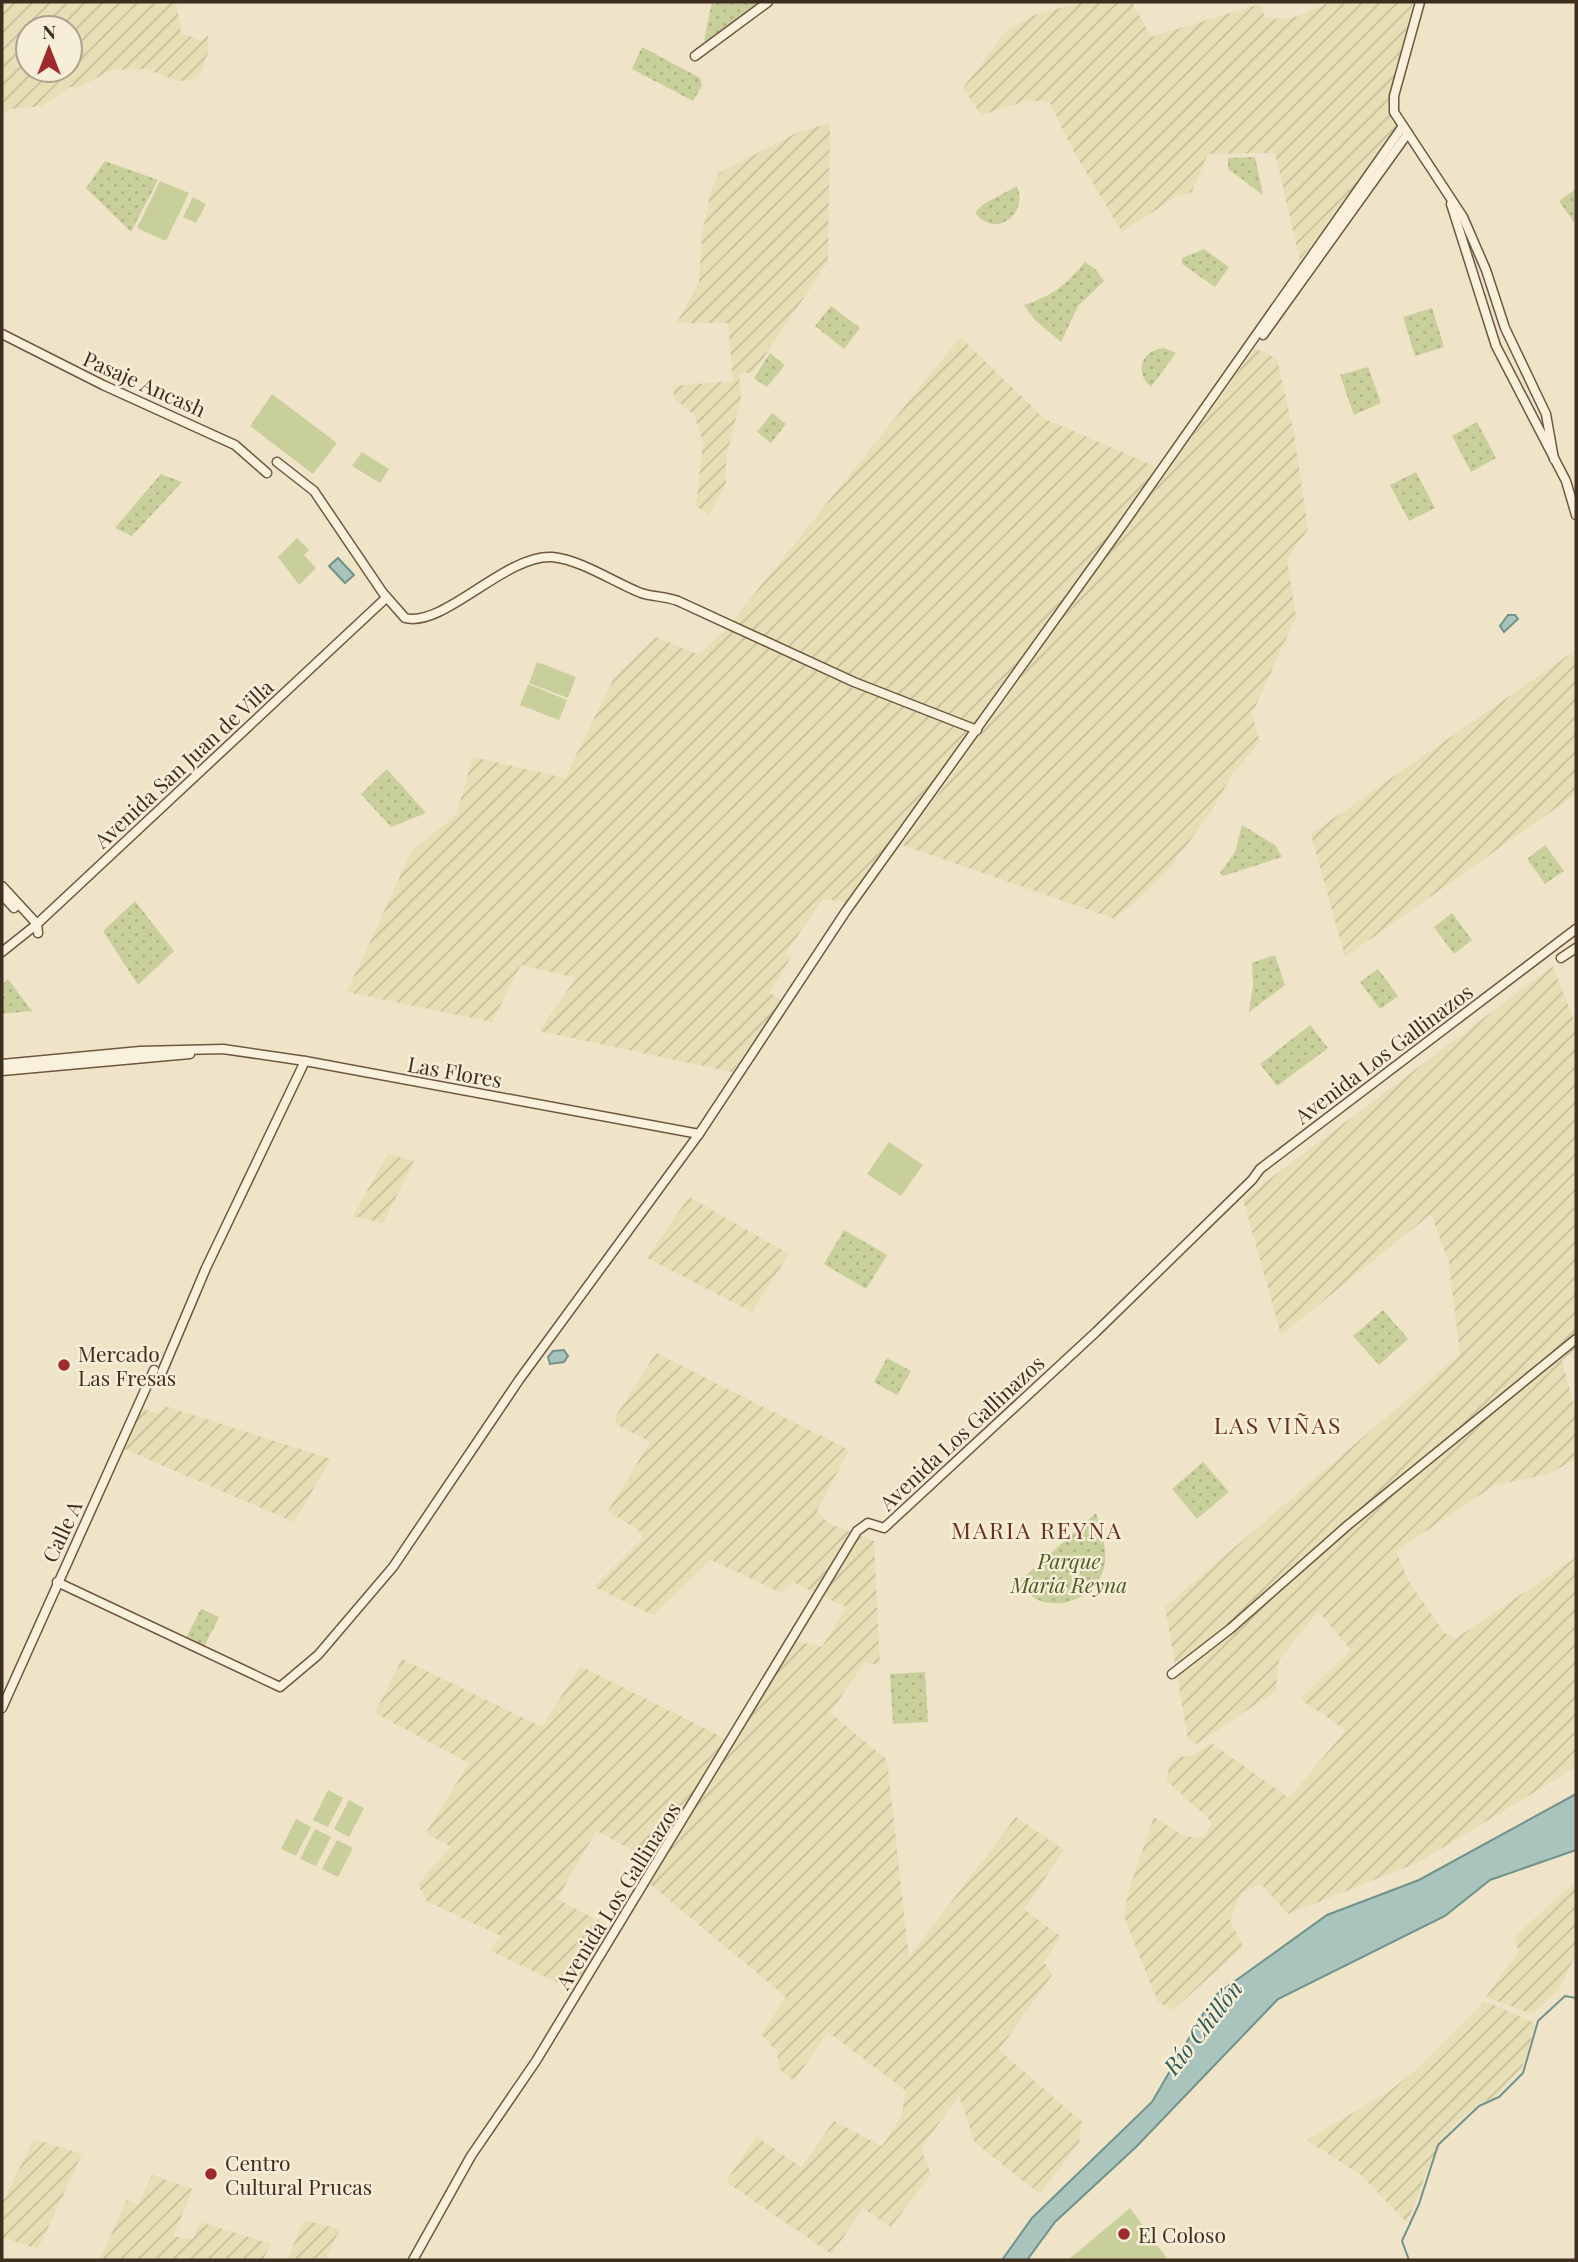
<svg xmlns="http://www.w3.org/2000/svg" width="1578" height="2262" font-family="'Playfair Display',serif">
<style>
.farmland{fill:url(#farmland-furrows);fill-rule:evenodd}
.grass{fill:url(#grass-dots)}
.pitch{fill:#c9cf9b}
.water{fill:#a9c4bc;stroke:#6f938a;stroke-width:2}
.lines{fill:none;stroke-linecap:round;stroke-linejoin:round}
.stream{stroke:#6f938a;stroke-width:2}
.secondary-casing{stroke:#6f573f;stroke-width:11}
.secondary{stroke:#faf1dc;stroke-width:8}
.poi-dot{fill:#9e2a2b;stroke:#f7eed8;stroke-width:2.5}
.labels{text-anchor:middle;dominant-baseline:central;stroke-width:5;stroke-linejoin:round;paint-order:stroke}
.street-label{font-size:21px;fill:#3d2e20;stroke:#f7eed8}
.poi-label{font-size:21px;fill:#3d2e20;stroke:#f7eed8;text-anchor:start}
.park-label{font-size:21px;font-style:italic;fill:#4d5a26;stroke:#f7eed8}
.neighbourhood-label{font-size:23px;letter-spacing:2px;fill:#6b2e1e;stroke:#f7eed8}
.water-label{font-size:23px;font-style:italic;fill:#2f5d5a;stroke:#f7eed8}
</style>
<defs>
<pattern id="farmland-furrows" width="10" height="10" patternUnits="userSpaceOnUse" patternTransform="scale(1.75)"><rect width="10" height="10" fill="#e6deb5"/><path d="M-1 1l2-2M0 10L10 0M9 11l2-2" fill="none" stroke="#c6bf9b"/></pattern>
<pattern id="grass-dots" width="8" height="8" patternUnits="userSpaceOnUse" patternTransform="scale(1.75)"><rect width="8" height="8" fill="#c9cf9b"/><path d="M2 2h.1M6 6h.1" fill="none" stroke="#aeb285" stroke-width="1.8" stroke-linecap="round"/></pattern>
</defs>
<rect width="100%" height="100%" fill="#f0e4c8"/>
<!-- farmland -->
<g class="farmland">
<path d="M2 2H176L181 33 202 41 208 34V53L201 72 193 80 178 81 146 69 112 70 79 87H70L42 106 10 109 2 115ZM28 28H70V70H28Z"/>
<polygon points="1084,2 1132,2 1151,37 1260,4 1265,18 1290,19 1331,2 1413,2 1387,107 1397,128 1300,260 1275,153 1208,154 1192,192 1176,197 1122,232 1074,152 1049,101 1026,101 981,115 963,88 1008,29 1037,14"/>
<polygon points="830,123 828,262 754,372 739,374 741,399 726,457 726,484 709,515 696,506 703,442 694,415 675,399 673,386 733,381 728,323 677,323 699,282 702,235 710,194 719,173 796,133"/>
<polygon points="960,337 1045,419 1157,467 848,902 823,899 785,954 791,957 770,993 782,1000 732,1072 539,1031 576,978 521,965 492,1022 347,992 412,850 456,815 473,757 565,778 614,678 656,637 699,655 727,628"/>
<polygon points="1255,348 1277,359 1294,434 1308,529 1287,560 1296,617 1252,714 1260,742 1232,775 1211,812 1165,874 1115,919 902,845"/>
<polygon points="1576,650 1576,794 1345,957 1311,834"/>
<polygon points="1553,966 1576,1025 1576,1349 1562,1360 1576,1414 1576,1459 1548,1474 1495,1485 1396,1551 1409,1582 1444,1632 1455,1639 1575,1558 1576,1767 1417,1863 1288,1914 1261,1884 1241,1893 1230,1920 1243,1947 1173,2010 1158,2002 1124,1917 1128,1892 1154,1817 1185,1837 1204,1837 1212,1822 1166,1780 1169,1768 1175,1758 1193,1755 1211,1743 1289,1798 1346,1730 1300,1699 1351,1650 1318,1611 1279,1660 1276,1691 1196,1744 1188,1739 1165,1607 1460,1354 1449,1263 1431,1214 1281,1335 1243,1199"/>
<polygon points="388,1154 414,1161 383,1223 353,1216"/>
<polygon points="689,1197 789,1254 752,1312 647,1258"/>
<polygon points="656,1353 849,1450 817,1511 828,1523 874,1541 880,1665 865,1662 830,1713 887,1760 909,1957 1016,1817 1064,1850 1024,1909 1061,1937 1044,1962 1052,1975 999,2050 1082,2122 1079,2143 1040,2194 975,2143 959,2096 921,2148 931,2175 891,2227 863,2208 832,2254 726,2182 756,2136 801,2167 834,2121 882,2146 902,2116 905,2090 828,2032 794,2081 779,2069 777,2052 761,2034 786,1997 651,1885 650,1859 596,1831 557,1899 613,1928 575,1991 491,1951 501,1936 426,1901 418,1884 451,1847 426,1833 469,1763 375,1713 402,1659 542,1727 580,1666 726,1739 796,1641 822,1647 846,1607 793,1582 782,1593 711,1560 653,1615 594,1587 643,1538 641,1532 608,1511 650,1442 615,1424 616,1416"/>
<polygon points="165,1406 331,1459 294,1522 122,1448 139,1408 159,1414"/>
<polygon points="1576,1881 1576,1954 1559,1990 1532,2014 1486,1997 1518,1952 1515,1936"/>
<polygon points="1484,2001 1535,2023 1527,2055 1521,2069 1494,2098 1478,2104 1451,2128 1431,2161 1407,2223 1361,2175 1307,2140 1391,2090 1418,2068"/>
<polygon points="34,2139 82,2154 38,2249 5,2238 2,2246 2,2203"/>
<polygon points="152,2175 193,2189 173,2236 193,2239 200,2222 271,2244 263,2260 99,2260 127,2200 138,2205"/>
<polygon points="304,2220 340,2229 325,2260 287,2260"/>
</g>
<!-- grass -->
<g class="grass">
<polygon points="712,2 762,2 710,40 704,41"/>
<polygon points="642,47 700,78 702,86 693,101 632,69"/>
<polygon points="1255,157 1263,195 1228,169 1228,158"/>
<polygon points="105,161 158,180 131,232 86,188"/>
<path d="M1017 186C1029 215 995 239 975 213L982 205Z"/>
<polygon points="1576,189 1576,225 1559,201"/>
<polygon points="1204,249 1229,267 1215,287 1182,264 1182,258"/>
<path d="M1085 262 1096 270 1104 281 1078 306 1061 342 1035 320 1024 305C1051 297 1068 283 1085 262Z"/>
<polygon points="831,306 860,328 844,349 815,326"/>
<polygon points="1432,308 1444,347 1415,356 1403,317"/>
<path d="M1164 348 1176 353 1151 387C1134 373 1141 350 1164 348Z"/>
<polygon points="770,353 785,365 767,387 754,378"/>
<polygon points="1368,367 1381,403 1354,415 1340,375"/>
<polygon points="772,413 786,424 771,443 757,432"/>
<polygon points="1477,422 1496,458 1471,472 1452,436"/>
<polygon points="1416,472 1435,508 1409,521 1390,485"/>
<polygon points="161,474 182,482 132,536 115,528"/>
<polygon points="387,769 426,813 391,827 361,794"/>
<polygon points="1242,825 1275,845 1282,857 1223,876 1220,873 1235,852"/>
<polygon points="1545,845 1564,871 1545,884 1527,859"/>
<polygon points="135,901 174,951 138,985 103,931"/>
<polygon points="1452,913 1472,940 1454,954 1434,927"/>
<polygon points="1275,955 1285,985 1249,1012 1253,985 1252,963"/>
<polygon points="1378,969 1398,996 1380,1009 1360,982"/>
<polygon points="8,979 32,1011 2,1014 2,985"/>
<polygon points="1310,1025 1328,1048 1277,1086 1260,1064"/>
<polygon points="844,1230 887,1255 866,1289 824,1264"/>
<polygon points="1383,1310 1408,1339 1379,1365 1353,1336"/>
<polygon points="887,1358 911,1371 897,1395 874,1382"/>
<polygon points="1203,1462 1229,1492 1197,1519 1172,1489"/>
<path d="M1096 1513C1100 1528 1107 1546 1105 1562 1102 1590 1071 1609 1044 1602 1033 1599 1025 1591 1016 1584Z"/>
<polygon points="201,1609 219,1617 204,1647 186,1638"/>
<polygon points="925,1672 928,1722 893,1724 890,1674"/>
</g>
<!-- pitch -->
<g class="pitch">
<polygon points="160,181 189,193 166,241 137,228"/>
<polygon points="193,197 206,204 196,223 183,217"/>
<polygon points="272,394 337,443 313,474 250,426"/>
<polygon points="362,452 389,469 380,483 352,466"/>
<polygon points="297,538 309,550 304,555 316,568 299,585 278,557"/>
<polygon points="537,662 576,677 568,698 529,683"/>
<polygon points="528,684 567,700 559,720 520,705"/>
<polygon points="889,1142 923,1165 901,1196 867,1174"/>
<polygon points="328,1790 343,1798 328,1827 313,1820"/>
<polygon points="349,1800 364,1808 349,1837 334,1829"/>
<polygon points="296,1819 311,1827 296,1856 281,1849"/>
<polygon points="315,1829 331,1837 316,1866 300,1859"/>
<polygon points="337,1840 353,1848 338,1877 322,1869"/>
<polygon points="1130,2208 1168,2260 1068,2260"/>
</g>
<!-- water -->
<g class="water">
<polygon points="338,558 354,575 345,583 329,566"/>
<polygon points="1508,615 1515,615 1518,619 1504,632 1500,626"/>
<polygon points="564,1350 568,1356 564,1362 550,1364 548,1357 553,1351"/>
<polygon points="1576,1794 1576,1850 1490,1880 1445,1916 1278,1999 1136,2147 1055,2222 1027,2260 1002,2260 1032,2218 1152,2102 1213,1997 1327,1915 1419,1880"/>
</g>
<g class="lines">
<!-- stream -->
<polyline class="stream" points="1409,2260 1402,2241 1419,2204 1438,2145 1479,2106 1499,2097 1523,2073 1538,2021 1565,1996 1576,1998"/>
<!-- secondary casing -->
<g class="secondary-casing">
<g id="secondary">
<polyline points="1420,2 1394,96 1394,112 1463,217 1486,270 1505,328 1546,414 1554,459"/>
<polyline points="695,56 768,2"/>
<polyline points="1451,204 1496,346 1566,481 1576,515"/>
<polyline points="2,334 103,385 235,445 267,473"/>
<polyline points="1263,335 1408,133"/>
<path d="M277 462 314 491 383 593 405 618C444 628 506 554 552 557 582 560 613 582 641 593 653 597 665 596 678 601L854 682 977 730"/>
<polyline points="2,886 37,924 38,933"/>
<polyline points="2,895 14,908"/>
<polyline points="2,952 37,924 386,598"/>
<polyline points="1561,958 1576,948"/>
<polyline points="2,1064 140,1051 223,1049 305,1061 699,1134"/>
<polyline points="2,1071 190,1054"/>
<polyline points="162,1372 206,1268 305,1061"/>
<polyline points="57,1582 280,1687 318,1655 393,1567 519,1380 699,1134 846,911 1117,533 1403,126"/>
<polyline points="1172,1674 1230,1629 1348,1525 1576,1339"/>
<polyline points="2,1708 154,1370"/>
<polyline points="413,2260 471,2156 536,2061 857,1531 868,1523 884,1528 1096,1332 1252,1180 1260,1169 1576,929"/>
</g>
</g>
<!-- secondary -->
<use href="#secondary" class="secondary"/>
</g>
<!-- markers -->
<g class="poi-dot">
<circle cx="64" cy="1365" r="7"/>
<circle cx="211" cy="2174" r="7"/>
<circle cx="1124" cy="2234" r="7"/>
</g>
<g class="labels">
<!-- street labels -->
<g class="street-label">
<text transform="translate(145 383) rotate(24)">Pasaje Ancash</text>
<text transform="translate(183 763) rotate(-43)">Avenida San Juan de Villa</text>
<text transform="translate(1383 1053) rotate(-37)">Avenida Los Gallinazos</text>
<text transform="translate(455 1071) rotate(10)">Las Flores</text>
<text transform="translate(961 1432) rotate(-43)">Avenida Los Gallinazos</text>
<text transform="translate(61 1531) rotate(-65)">Calle A</text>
<text transform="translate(617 1895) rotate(-58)">Avenida Los Gallinazos</text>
</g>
<!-- poi labels -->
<g class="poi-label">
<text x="78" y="1353">Mercado<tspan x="78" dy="24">Las Fresas</tspan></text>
<text x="225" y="2162">Centro<tspan x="225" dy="24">Cultural Prucas</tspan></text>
<text x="1138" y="2234">El Coloso</text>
</g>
<!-- park labels -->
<g class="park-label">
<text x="1069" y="1560">Parque<tspan x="1069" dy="24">Maria Reyna</tspan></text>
</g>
<!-- neighbourhood labels -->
<g class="neighbourhood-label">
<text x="1278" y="1424">LAS VIÑAS</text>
<text x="1037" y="1529">MARIA REYNA</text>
</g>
<!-- water labels -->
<g class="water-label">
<text transform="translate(1202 2027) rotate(-52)">Río Chillón</text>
</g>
</g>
<!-- border -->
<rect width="1578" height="2262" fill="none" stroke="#3d2e20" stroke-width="7"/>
<!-- north arrow -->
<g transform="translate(49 49)"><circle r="33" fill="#f7eed8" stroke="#ada18e" stroke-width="2"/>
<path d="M0-5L12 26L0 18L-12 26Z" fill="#9e2a2b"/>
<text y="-10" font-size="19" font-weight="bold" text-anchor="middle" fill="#3d2e20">N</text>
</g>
</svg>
